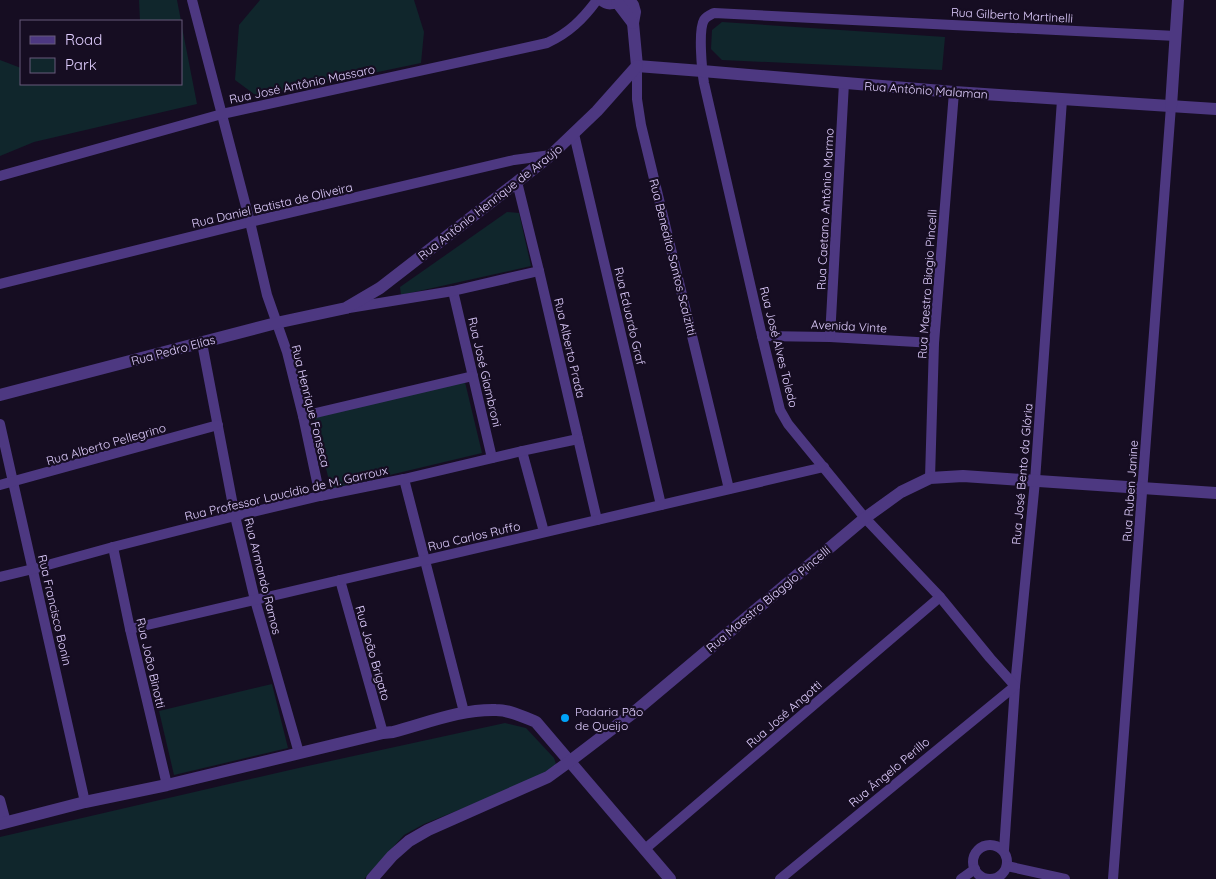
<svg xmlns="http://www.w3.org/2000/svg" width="1216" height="879" font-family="Quicksand,sans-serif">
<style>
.green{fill:#10262c}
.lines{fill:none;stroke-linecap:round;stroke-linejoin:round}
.minor{stroke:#4d3881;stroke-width:10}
.tertiary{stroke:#4d3881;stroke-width:12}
.poi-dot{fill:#00a3f9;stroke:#160d22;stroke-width:2}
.labels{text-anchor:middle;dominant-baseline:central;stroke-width:4.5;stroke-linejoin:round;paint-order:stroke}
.street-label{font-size:12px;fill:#e0ceff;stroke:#160d22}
.poi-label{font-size:12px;fill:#e0ceff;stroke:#160d22;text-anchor:start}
</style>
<rect width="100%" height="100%" fill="#160d22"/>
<!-- green -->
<g class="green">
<polygon points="139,0 177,0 181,21 140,21"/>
<polygon points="260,0 414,0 424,32 421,63 258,97 235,80 239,25"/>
<polygon points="181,22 197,104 34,142 0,156 0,60 21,68 21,84 181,84"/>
<polygon points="722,22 945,37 942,70 722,60 711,49 712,30"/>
<polygon points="507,212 519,213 531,266 401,295 400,287"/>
<polygon points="464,378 482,453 331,489 313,414"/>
<polygon points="272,684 288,748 174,775 159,711"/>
<polygon points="505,723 526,728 554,758 556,764 553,772 424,824 404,835 364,879 0,879 0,837 303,767"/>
</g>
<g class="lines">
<!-- minor -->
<g class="minor">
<polyline points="192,0 250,222 267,295 287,352 303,416 320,496"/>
<polyline points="637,66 637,99 641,125 729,489"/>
<polyline points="574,134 661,505"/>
<path d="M0 176 222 114 547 43C569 33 583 19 597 0"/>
<polyline points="517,182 539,271 597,520"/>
<polyline points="0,284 250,222 514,160 551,155"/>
<polyline points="453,291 492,458"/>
<polyline points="349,308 453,291 539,271"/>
<polyline points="762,336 830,337 934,343"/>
<polyline points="830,337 844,83"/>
<polyline points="202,343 235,516 255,600 299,753"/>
<polyline points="303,416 473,376"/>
<polyline points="0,424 85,802"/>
<polyline points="522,451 544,532"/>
<polyline points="930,478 934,343 954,92"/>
<polyline points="404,479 464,712"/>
<polyline points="0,485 218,425"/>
<polyline points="113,547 130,629 167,785"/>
<polyline points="0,577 33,569 113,547 235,516 320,496 404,479 522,451 578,439"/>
<polyline points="340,580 383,733"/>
<polyline points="130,629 824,467"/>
<polyline points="0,800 6,822"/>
<circle cx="990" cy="862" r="17"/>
<polyline points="645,849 940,597"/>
<polyline points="1004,850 1015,686 1035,481 1062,100"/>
<polyline points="1007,866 1065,879"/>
<path d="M780 879 1015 686 990 658 940 597 865 518 788 424 780 410 762 336 704 83C702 71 698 30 704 20 707 16 710 15 714 13L1176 36"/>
<polyline points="961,879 975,869"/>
<polyline points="1113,879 1171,106"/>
</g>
<!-- tertiary -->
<g class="tertiary">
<path d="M602 0C607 5 614 4 620 0"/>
<polyline points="629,0 633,5 635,12 633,23 637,66"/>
<polyline points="617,2 633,23"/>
<polyline points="637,66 702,71 954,92 1216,109"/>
<polyline points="1171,106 1178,0"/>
<polyline points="0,395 276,323 346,308 380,288 517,182 551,155 597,111 637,66"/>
<path d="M0 824 85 802 167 785 383 733 393 732C427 723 461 709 496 710 510 710 524 717 536 722L670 879"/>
<polyline points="372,879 392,856 409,841 428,830 548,777 570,761 633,713 865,518 901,492 930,478 963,476 1216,493"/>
</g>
</g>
<!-- markers -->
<circle class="poi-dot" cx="565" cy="718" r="5"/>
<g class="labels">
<!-- street labels -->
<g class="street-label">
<text transform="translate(1012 15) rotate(3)">Rua Gilberto Martinelli</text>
<text transform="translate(302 84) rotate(-12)">Rua José Antônio Massaro</text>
<text transform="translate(926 90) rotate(4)">Rua Antônio Malaman</text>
<text transform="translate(490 202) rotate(-38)">Rua Antônio Henrique de Araújo</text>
<text transform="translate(272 205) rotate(-13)">Rua Daniel Batista de Oliveira</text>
<text transform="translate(825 209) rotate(-87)">Rua Caetano Antônio Marmo</text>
<text transform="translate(673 257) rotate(76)">Rua Benedito Santos Scalzitti</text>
<text transform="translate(927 284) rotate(-86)">Rua Maestro Biagio Pincelli</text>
<text transform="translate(630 316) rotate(77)">Rua Eduardo Graf</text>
<text transform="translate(849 326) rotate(3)">Avenida Vinte</text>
<text transform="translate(779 347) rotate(76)">Rua José Alves Toledo</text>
<text transform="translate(570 348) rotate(77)">Rua Alberto Prada</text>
<text transform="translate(173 350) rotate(-15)">Rua Pedro Elías</text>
<text transform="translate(485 372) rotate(77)">Rua José Giambroni</text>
<text transform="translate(311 406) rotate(76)">Rua Henrique Fonseca</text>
<text transform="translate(106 444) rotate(-16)">Rua Alberto Pellegrino</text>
<text transform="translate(1022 474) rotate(-85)">Rua José Bento da Glória</text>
<text transform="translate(1130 491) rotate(-86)">Rua Ruben Janine</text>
<text transform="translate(286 493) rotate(-13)">Rua Professor Laucídio de M. Garroux</text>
<text transform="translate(474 536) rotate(-13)">Rua Carlos Ruffo</text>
<text transform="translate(263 576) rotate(76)">Rua Armando Ramos</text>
<text transform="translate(768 599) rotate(-40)">Rua Maestro Biaggio Pincelli</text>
<text transform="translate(55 610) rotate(77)">Rua Francisco Bonin</text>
<text transform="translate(373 653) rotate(74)">Rua João Brigato</text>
<text transform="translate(151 663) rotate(77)">Rua João Binotti</text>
<text transform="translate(784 714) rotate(-41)">Rua José Angotti</text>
<text transform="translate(889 772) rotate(-40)">Rua Ângelo Perillo</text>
</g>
<!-- poi labels -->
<g class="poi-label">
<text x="575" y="711">Padaria Pão<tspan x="575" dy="14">de Queijo</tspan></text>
</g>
</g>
<!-- legend -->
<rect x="20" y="20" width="162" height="65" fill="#160d22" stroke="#675a7a"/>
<rect x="30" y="36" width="25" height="8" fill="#4d3881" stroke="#675a7a"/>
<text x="65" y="45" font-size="15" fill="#e0ceff">Road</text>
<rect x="30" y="58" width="25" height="15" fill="#10262c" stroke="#675a7a"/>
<text x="65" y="70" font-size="15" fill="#e0ceff">Park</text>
</svg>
